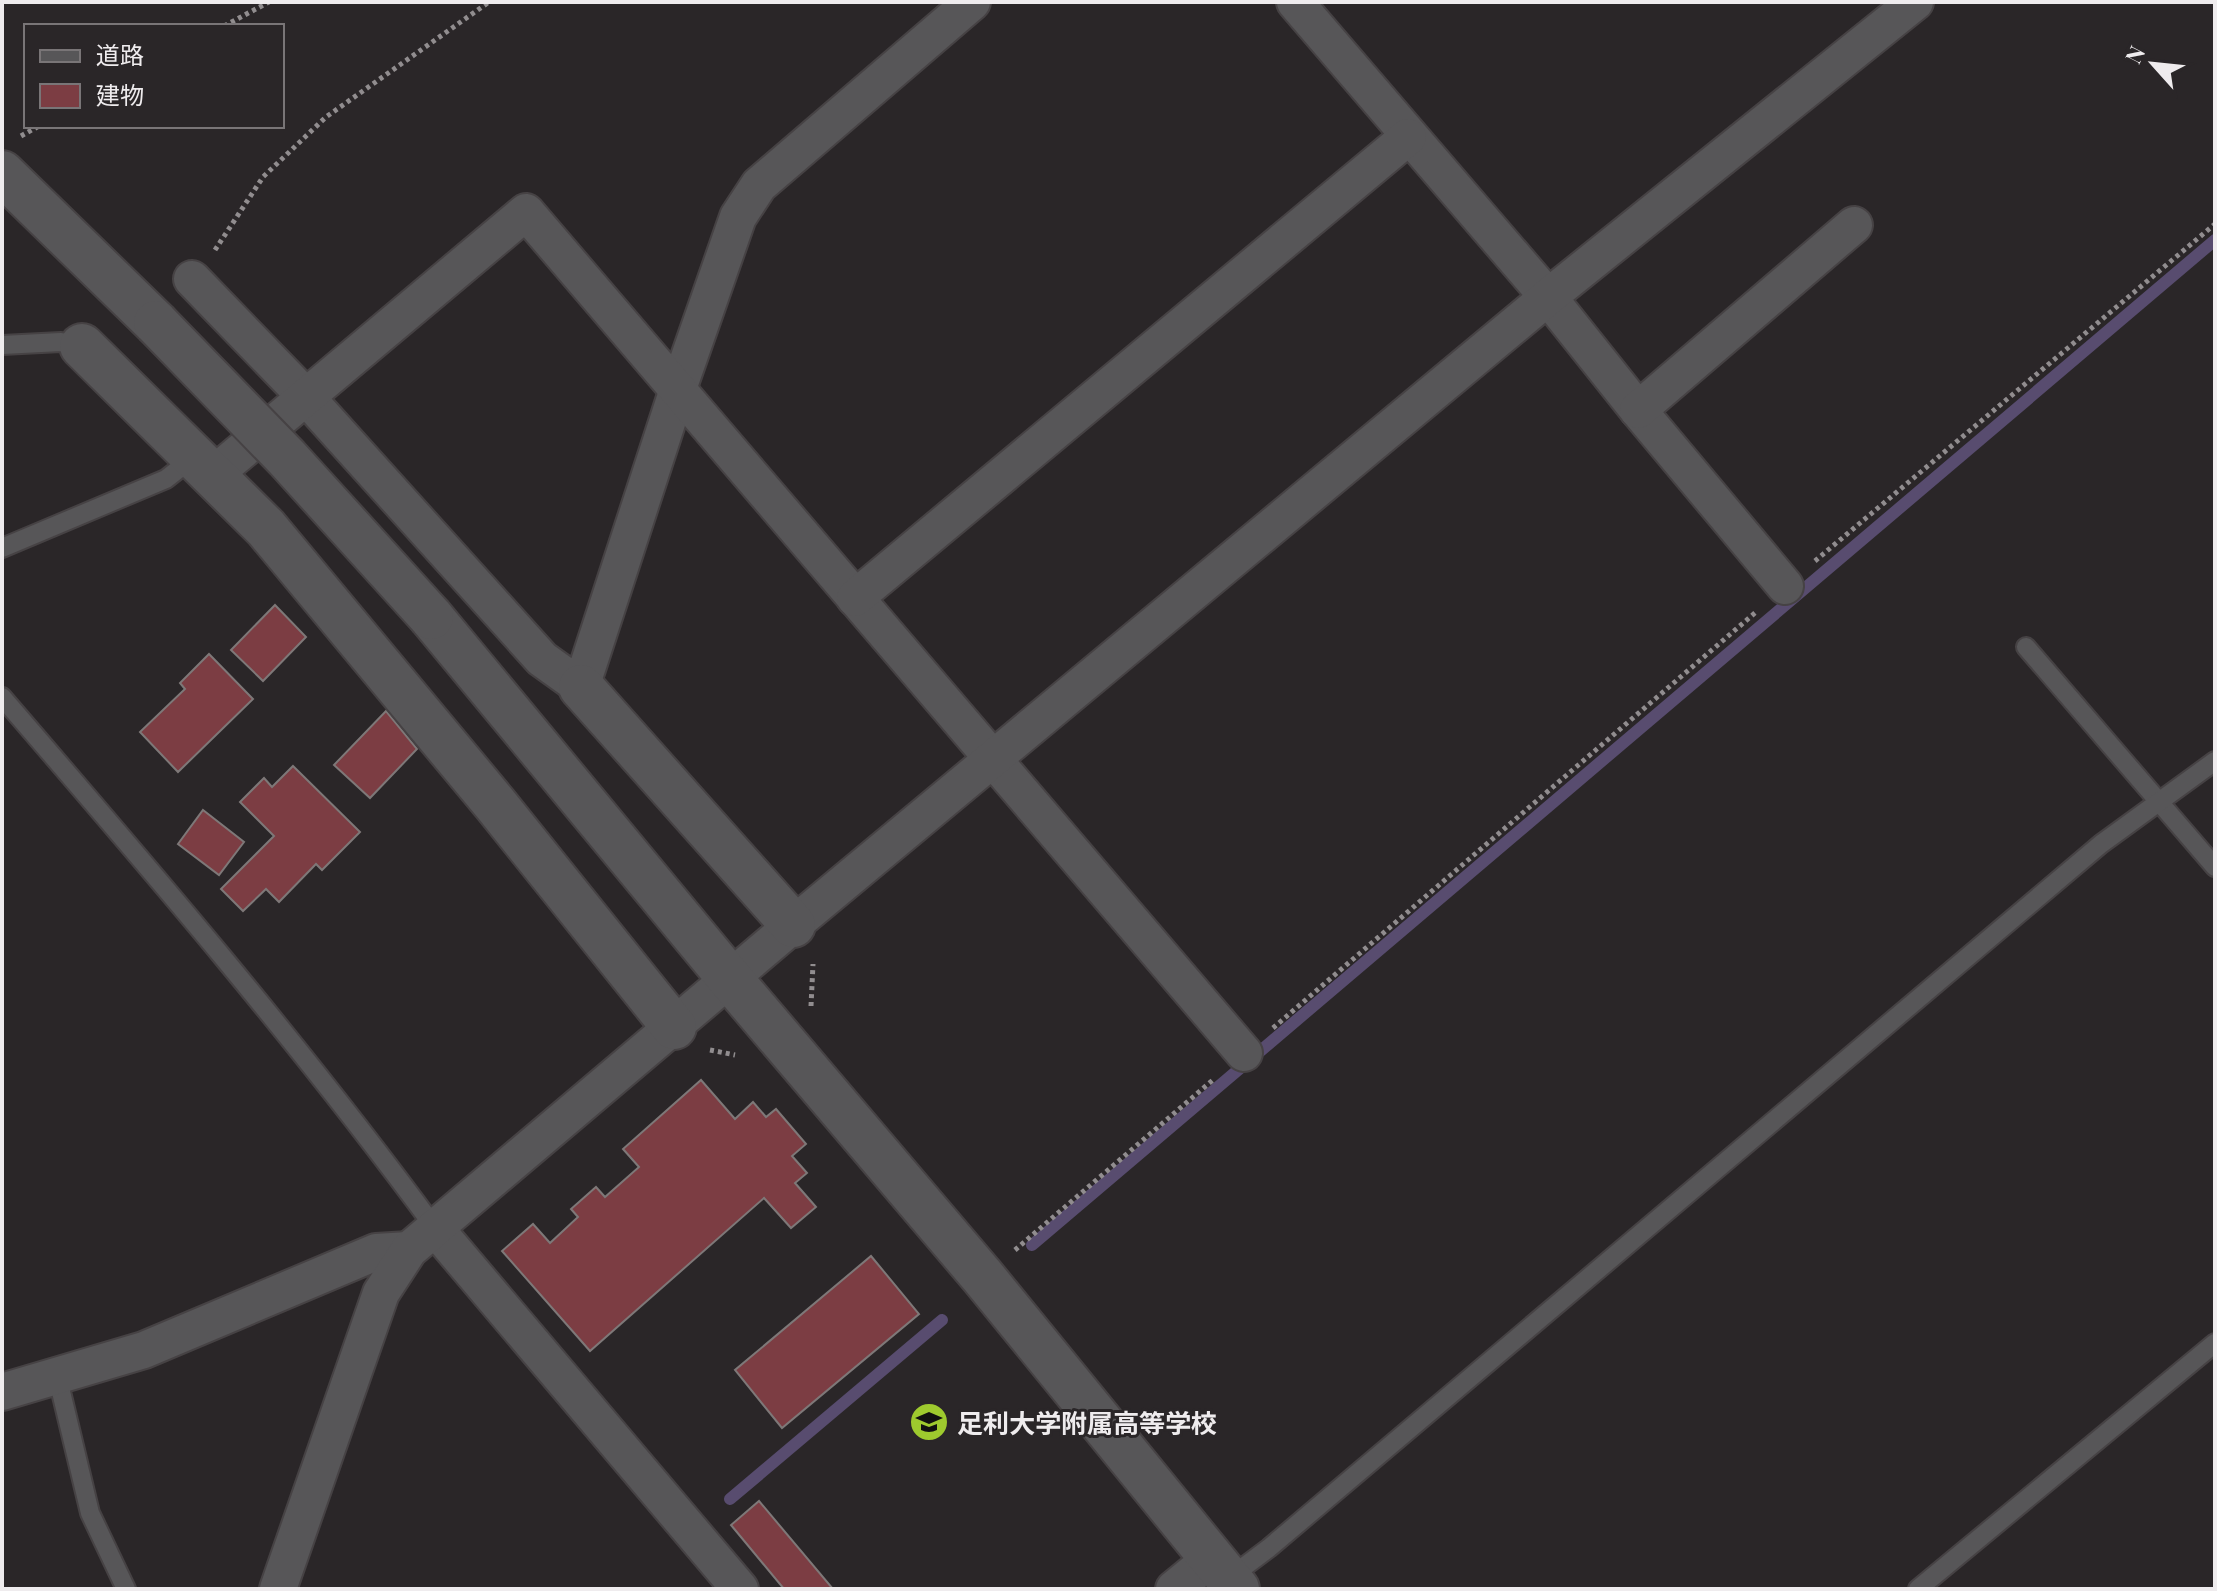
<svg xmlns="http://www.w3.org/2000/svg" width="2217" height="1591" font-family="'Playfair Display','Noto Sans JP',serif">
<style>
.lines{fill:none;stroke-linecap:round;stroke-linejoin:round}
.stream{stroke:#584c6f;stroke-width:12}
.building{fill:#7c3d43;stroke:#7e7878;stroke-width:2}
.service-casing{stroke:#464244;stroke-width:22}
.minor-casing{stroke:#464244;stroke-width:40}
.tertiary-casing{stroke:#464244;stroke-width:48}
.path{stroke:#918d8f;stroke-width:5;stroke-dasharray:4 4;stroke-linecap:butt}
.service{stroke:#575658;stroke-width:18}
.minor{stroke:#575658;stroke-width:36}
.tertiary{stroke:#575658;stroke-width:44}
.tertiary-bridge-casing{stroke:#464244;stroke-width:48;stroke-linecap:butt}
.tertiary-bridge{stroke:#575658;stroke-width:44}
.labels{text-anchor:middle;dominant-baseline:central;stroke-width:6;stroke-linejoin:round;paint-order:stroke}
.poi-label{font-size:26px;font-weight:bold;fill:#efecee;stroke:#2a2628;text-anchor:start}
</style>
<rect width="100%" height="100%" fill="#2a2628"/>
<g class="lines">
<!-- stream -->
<g class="stream">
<polyline points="1032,1245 2215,240"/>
<polyline points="730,1499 942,1320"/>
</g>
</g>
<!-- building -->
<g class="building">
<polygon points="275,605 306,637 263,681 231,650"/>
<polygon points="209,654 253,699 178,772 140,732 185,689 180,683"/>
<polygon points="386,711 417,749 370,798 334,765"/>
<polygon points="293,766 360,832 322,870 316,864 279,902 266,889 243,911 221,889 274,836 240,802 264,778 272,787"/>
<polygon points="203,810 244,842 219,875 178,844"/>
<polygon points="701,1080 735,1119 753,1102 766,1117 776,1109 806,1144 792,1156 807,1173 795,1183 816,1207 791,1228 764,1198 590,1351 502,1251 533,1224 550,1243 578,1217 571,1209 596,1187 605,1197 639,1167 623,1149"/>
<polygon points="871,1256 919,1314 782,1428 735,1370"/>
<polygon points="759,1501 833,1589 784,1589 731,1525"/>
</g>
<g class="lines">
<!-- service casing -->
<g class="service-casing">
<g id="service">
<polyline points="2,345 61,342 83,346"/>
<polyline points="2,548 166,479 194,457"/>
<polyline points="2026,647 2215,867"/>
<path d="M2 697C151 870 300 1044 435 1228"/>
<polyline points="57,1375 90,1513 126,1589"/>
<polyline points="1229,1578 1269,1548 2101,844 2215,761"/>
<polyline points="1918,1589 2215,1343"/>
</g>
</g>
<!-- minor casing -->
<g class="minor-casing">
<g id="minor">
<polyline points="1295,2 1548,297 1638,410 1785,586"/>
<polyline points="192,279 306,397 542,659 581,687 678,389 738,217 759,185 972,2"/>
<polyline points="1638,410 1854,225"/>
<polyline points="213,475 526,212 1244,1053"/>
<polyline points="855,598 1408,137"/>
<polyline points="435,1228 740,1589"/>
<polyline points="2,1392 144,1350 376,1252 409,1250"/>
<polyline points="278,1589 381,1293 409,1250 793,925 1548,297 1915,2"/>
<polyline points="1174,1589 1212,1558"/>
</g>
</g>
<!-- tertiary casing -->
<g class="tertiary-casing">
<g id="tertiary">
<polyline points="2,173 156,323"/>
<polyline points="82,346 266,528 496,805 674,1027"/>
<polyline points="431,617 731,980 983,1277 1237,1589"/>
<polyline points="581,687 793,925"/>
</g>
</g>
<!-- path -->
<g class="path">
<polyline points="224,26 269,2"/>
<polyline points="21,136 39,126"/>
<polyline points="215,250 263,177 326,117 489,2"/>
<polyline points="1815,561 2215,224"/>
<polyline points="811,1006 813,964"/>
<polyline points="1273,1028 1756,612"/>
<polyline points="710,1050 735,1055"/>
<polyline points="1015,1250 1214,1079"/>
</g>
<!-- service -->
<use href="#service" class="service"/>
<!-- minor -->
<use href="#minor" class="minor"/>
<!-- tertiary -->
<use href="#tertiary" class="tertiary"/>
<!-- tertiary-bridge casing -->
<g class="tertiary-bridge-casing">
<polyline id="tertiary-bridge" points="156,323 287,458 431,617"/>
</g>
<!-- tertiary-bridge -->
<use href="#tertiary-bridge" class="tertiary-bridge"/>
</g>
<!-- icons -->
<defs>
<g id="school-disc" transform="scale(2)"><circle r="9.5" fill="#9eca2e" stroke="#2a2628"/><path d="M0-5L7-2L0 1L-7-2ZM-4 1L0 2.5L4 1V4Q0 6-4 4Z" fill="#111"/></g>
</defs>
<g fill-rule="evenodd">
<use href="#school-disc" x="929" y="1422"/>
</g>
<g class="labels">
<!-- poi labels -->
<g class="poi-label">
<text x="957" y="1422">足利大学附属高等学校</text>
</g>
</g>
<!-- border -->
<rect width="2217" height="1591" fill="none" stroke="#efecee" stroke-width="8"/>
<!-- legend -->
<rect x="24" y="24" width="260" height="104" fill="#2a2628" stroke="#797577" stroke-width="2"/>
<rect x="40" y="50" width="40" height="12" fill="#575658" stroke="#797577" stroke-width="2"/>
<text x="96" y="64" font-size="24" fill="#efecee">道路</text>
<rect x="40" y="84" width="40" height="24" fill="#7c3d43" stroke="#797577" stroke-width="2"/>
<text x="96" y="104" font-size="24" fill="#efecee">建物</text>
<!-- north arrow -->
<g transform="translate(2153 64) rotate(297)" stroke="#2a2628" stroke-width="6" paint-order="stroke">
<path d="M0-6L14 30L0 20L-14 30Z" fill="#efecee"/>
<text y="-12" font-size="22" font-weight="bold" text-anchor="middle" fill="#efecee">N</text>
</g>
</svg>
